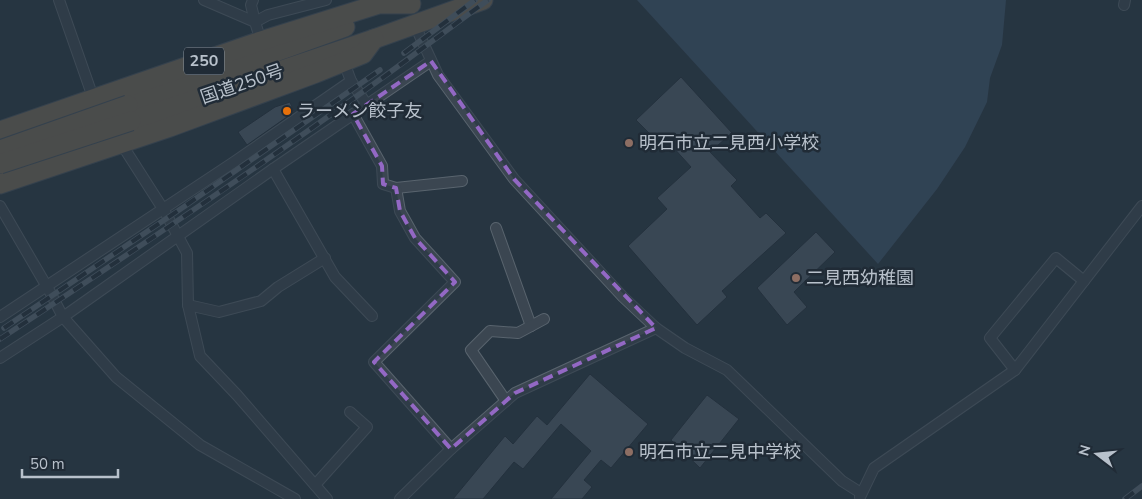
<svg xmlns="http://www.w3.org/2000/svg" width="1142" height="499" font-family="'Nunito Sans','Noto Sans JP',sans-serif">
<style>
.water{fill:#3d546a}
.building{fill:#505e6c;stroke:#222d38}
.lines{fill:none;stroke-linecap:round;stroke-linejoin:round}
.street-casing{stroke:#59646e;stroke-width:12}
.highway-casing{stroke:#46515b;stroke-width:21}
.street{stroke:#3b4651;stroke-width:10}
.highway{stroke:#776858;stroke-width:19}
.rail-casing{stroke:#5d6b78;stroke-width:5.5}
.rail{stroke:#202b36;stroke-width:4;stroke-dasharray:11;stroke-linecap:butt}
.highway-bridge-casing{stroke:#46515b;stroke-width:21;stroke-linecap:butt}
.highway-bridge{stroke:#776858;stroke-width:19}
.marked{fill:none;stroke:#9368c4;stroke-width:4;stroke-dasharray:10 6;stroke-linejoin:round}
.food-dot{fill:#e8710a;stroke:#202b36;stroke-width:2}
.education-dot{fill:#8d6e63;stroke:#202b36;stroke-width:2}
.labels{text-anchor:middle;dominant-baseline:central;stroke-width:5;stroke-linejoin:round;paint-order:stroke}
.shield{fill:#202b36;stroke:#8a949e;stroke-width:1}
.shield-label{font-size:16px;font-weight:bold;fill:#b8c1cb}
.street-label{font-size:18px;fill:#b8c1cb;stroke:#202b36}
.poi-label{font-size:18px;fill:#b8c1cb;stroke:#202b36;text-anchor:start}
</style>
<rect width="100%" height="100%" fill="#273541"/>
<!-- water -->
<polygon class="water" points="637,0 1006,0 1002,45 990,78 987,102 965,147 937,189 878,264"/>
<!-- building -->
<g class="building">
<polygon points="681,77 732,133 710,152 737,180 731,186 760,218 766,213 786,233 722,291 727,297 697,325 628,246 667,209 657,198 691,167 662,135 656,140 636,120"/>
<polygon points="290,102 294,112 247,145 238,132 275,107"/>
<polygon points="816,232 835,252 794,292 807,307 787,325 757,288"/>
<polygon points="590,374 648,424 611,468 601,460 584,480 592,487 582,499 551,499 591,451 561,424 523,469 514,462 483,499 453,499 505,436 513,444 537,416 547,425"/>
<polygon points="707,395 739,419 700,468 671,440"/>
</g>
<g class="lines">
<!-- street casing -->
<g class="street-casing">
<g id="street">
<polyline points="59,0 95,103"/>
<polyline points="204,0 255,22 261,41"/>
<polyline points="253,0 251,5 255,22 268,15 326,0"/>
<polyline points="1124,5 1125,0"/>
<polyline points="416,20 419,34 438,75 514,179 623,297 656,328 685,348 727,370 842,481 861,493"/>
<polyline points="344,62 351,81 367,105"/>
<polyline points="353,114 382,166 383,184 396,188 462,181"/>
<polyline points="119,140 165,212 187,253 188,305 200,356 237,395 327,499"/>
<polyline points="273,169 335,277 372,316"/>
<polyline points="396,188 400,211 415,238 455,282 374,362 451,449"/>
<polyline points="0,206 50,292 63,317 116,377 200,445 295,499"/>
<polyline points="496,228 531,326"/>
<polyline points="188,305 219,312 261,301 278,287 325,258"/>
<polyline points="0,317 234,162 351,81"/>
<polyline points="0,358 63,317 273,169 431,61"/>
<polyline points="1015,370 990,338 1056,258 1084,281"/>
<polyline points="506,401 471,350 490,331 518,333 544,319"/>
<polyline points="315,485 367,427 350,412"/>
<polyline points="860,497 874,468 1015,370 1142,206"/>
<polyline points="400,499 451,449 515,393 656,328"/>
</g>
</g>
<!-- highway casing -->
<g class="highway-casing">
<g id="highway">
<polyline points="128,105 345,27"/>
<polyline points="131,121 374,39 483,0"/>
<polyline points="0,131 261,41 379,4 411,4"/>
<polyline points="0,184 170,127 316,73 363,54 374,39"/>
</g>
</g>
<!-- street -->
<use href="#street" class="street"/>
<!-- highway -->
<use href="#highway" class="highway"/>
<!-- rail casing -->
<g class="rail-casing">
<g id="rail">
<polyline points="404,53 475,0"/>
<polyline points="4,328 185,206 380,70"/>
<path d="M0 339C120 260 240 180 357 96 401 65 444 32 488 0"/>
<polyline points="1125,499 1142,486"/>
</g>
</g>
<!-- rail -->
<use href="#rail" class="rail"/>
<!-- highway-bridge casing -->
<g class="highway-bridge-casing">
<g id="highway-bridge">
<polyline points="0,150 128,105"/>
<polyline points="0,164 131,121"/>
</g>
</g>
<!-- highway-bridge -->
<use href="#highway-bridge" class="highway-bridge"/>
</g>
<!-- marked area -->
<path d="M0 0H1142V499H0ZM431 61 514 179 656 328 515 393 451 449 374 362 455 282 415 238 400 211 396 188 383 184 382 166 353 114Z" fill="#273541" fill-opacity=".55" fill-rule="evenodd"/>
<path class="marked" d="M431 61 514 179 656 328 515 393 451 449 374 362 455 282 415 238 400 211 396 188 383 184 382 166 353 114Z"/>
<!-- markers -->
<circle class="food-dot" cx="287" cy="111" r="5"/>
<g class="education-dot">
<circle cx="629" cy="143" r="5"/>
<circle cx="796" cy="278" r="5"/>
<circle cx="629" cy="452" r="5"/>
</g>
<g class="labels">
<!-- shield labels -->
<rect class="shield" x="184" y="47.5" width="40" height="27" rx="4"/>
<g class="shield-label">
<text x="204" y="61">250</text>
</g>
<!-- street labels -->
<g class="street-label">
<text transform="translate(242 84) rotate(-19)">国道250号</text>
</g>
<!-- poi labels -->
<g class="poi-label">
<text x="297" y="111">ラーメン餃子友</text>
<text x="639" y="143">明石市立二見西小学校</text>
<text x="806" y="278">二見西幼稚園</text>
<text x="639" y="452">明石市立二見中学校</text>
</g>
</g>
<!-- north arrow -->
<g transform="translate(1097 454) rotate(286)" stroke="#202b36" stroke-width="4" paint-order="stroke">
<path d="M0-4L9 19L0 12L-9 19Z" fill="#b8c1cb"/>
<text y="-8" font-size="14" font-weight="bold" text-anchor="middle" fill="#b8c1cb">N</text>
</g>
<!-- scale -->
<path d="M22 469v8h96v-8" fill="none" stroke="#b8c1cb" stroke-width="2.5"/>
<text x="30" y="469" font-size="15" fill="#b8c1cb" stroke="#202b36" stroke-width="4" paint-order="stroke">50 m</text>
</svg>
